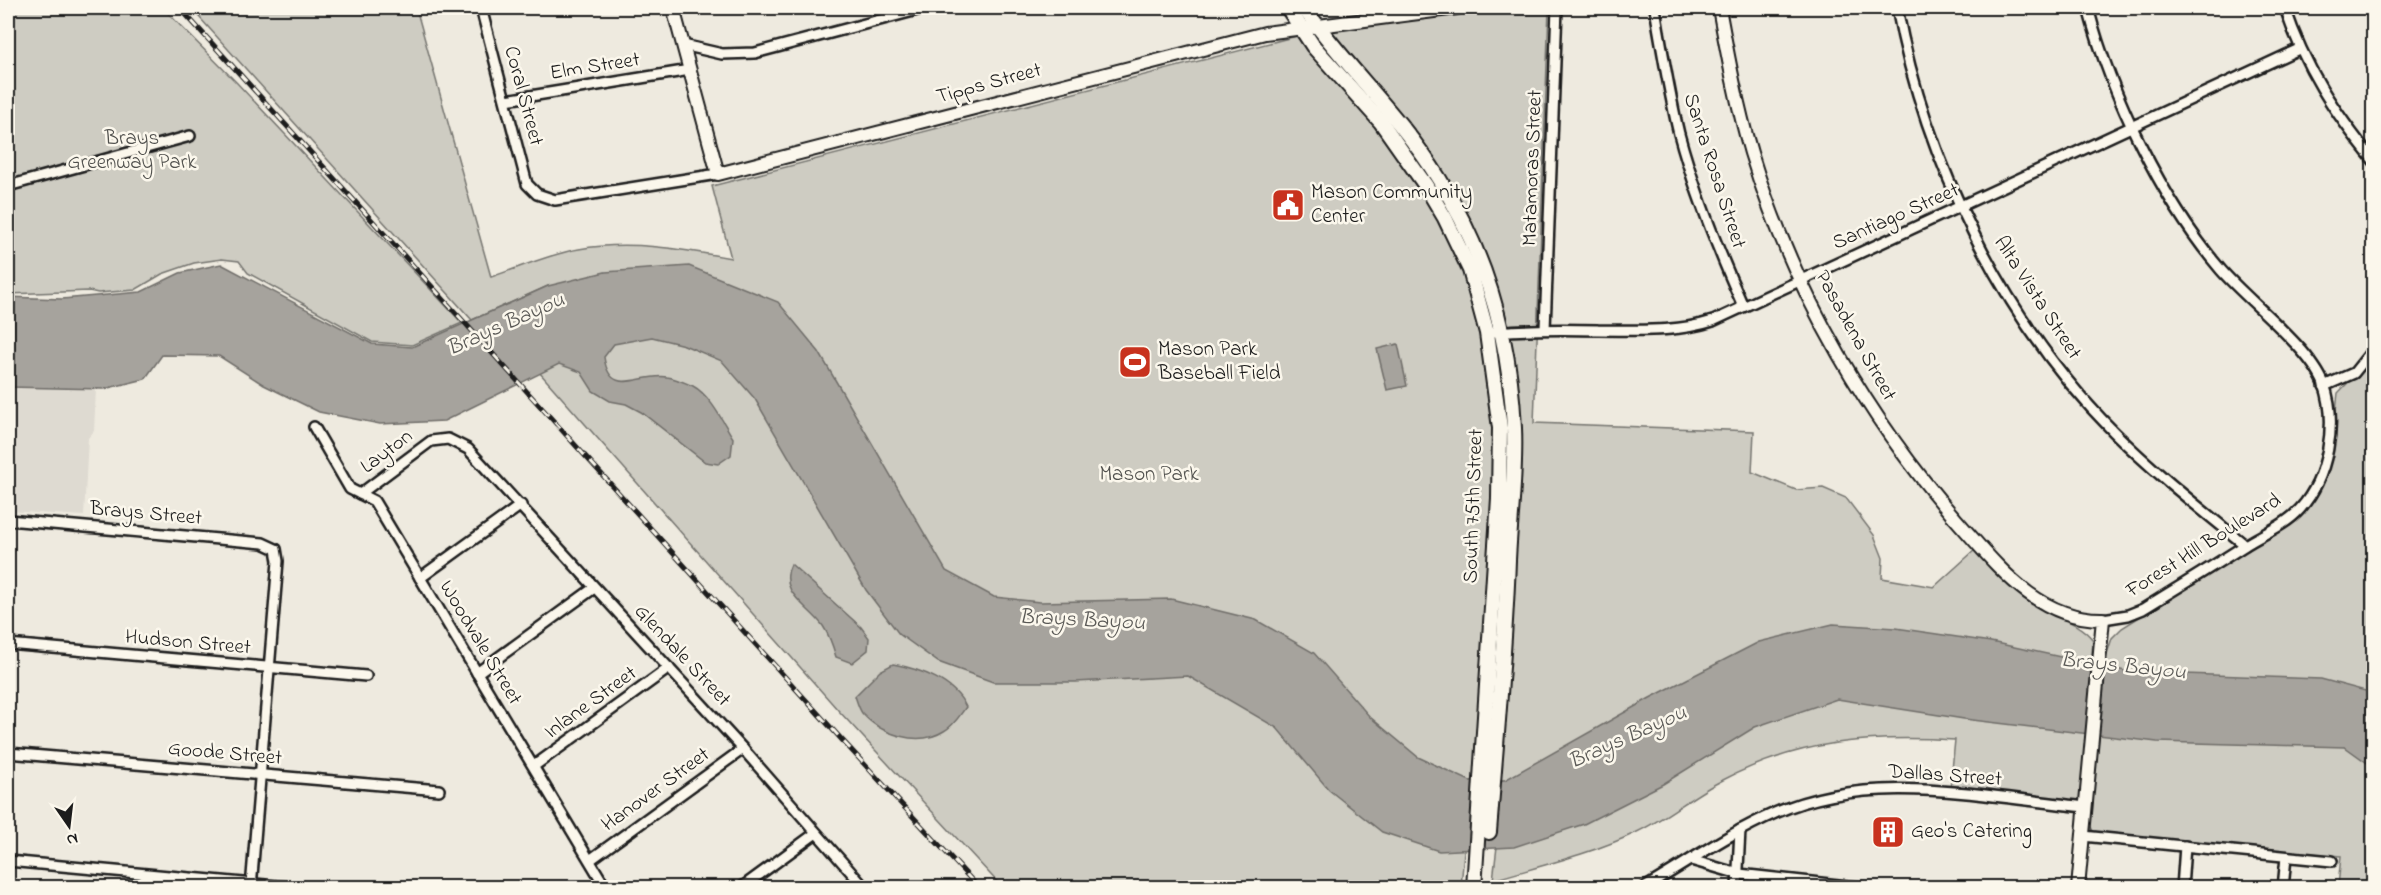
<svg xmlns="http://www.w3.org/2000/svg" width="2381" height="895" font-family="'Indie Flower',sans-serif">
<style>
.built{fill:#dedad1}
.green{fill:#ceccc2;stroke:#75746f;stroke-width:1.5}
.water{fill:#a6a39d;stroke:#6f6d69;stroke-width:1.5}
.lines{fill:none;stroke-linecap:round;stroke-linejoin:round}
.minor-casing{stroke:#1c1c1c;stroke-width:14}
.tertiary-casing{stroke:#1c1c1c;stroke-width:16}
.secondary-casing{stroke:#1c1c1c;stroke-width:18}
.minor{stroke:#fbf7ec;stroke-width:9}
.tertiary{stroke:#fbf7ec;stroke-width:12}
.secondary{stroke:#fbf7ec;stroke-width:14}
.rail-casing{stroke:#1c1c1c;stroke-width:5}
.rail{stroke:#fbf7ec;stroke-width:3;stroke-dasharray:9;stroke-linecap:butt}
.labels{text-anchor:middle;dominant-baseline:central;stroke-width:5;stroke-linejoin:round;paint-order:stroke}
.street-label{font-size:21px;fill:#1c1c1c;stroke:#fbf7ec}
.park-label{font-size:21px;fill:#51514e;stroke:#fbf7ec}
.poi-label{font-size:21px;fill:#1c1c1c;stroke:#fbf7ec;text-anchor:start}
.water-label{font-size:22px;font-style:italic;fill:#5a5956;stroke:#fbf7ec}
</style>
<rect width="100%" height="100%" fill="#eeeadf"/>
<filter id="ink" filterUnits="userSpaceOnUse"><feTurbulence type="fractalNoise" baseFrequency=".0167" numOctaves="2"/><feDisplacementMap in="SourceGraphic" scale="12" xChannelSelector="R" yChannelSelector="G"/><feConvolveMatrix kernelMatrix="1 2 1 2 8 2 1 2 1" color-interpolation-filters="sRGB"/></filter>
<g filter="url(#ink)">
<!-- built -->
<polygon class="built" points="8,387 96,389 94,431 88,438 84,516 8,511"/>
<!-- green -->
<g class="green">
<polygon points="8,8 163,8 237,83 462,323 412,345 372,342 248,273 239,261 222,259 194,263 162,274 135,290 98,293 89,291 8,294"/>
<path d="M191 8H416L491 277C519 268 549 254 579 249 630 240 681 249 731 258L712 186 1316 31 1506 8H1549L1534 423 1754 431 1752 472 1796 490 1823 488 1846 498 1874 535 1883 558 1882 578 1934 587 1976 549C1993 566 2010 587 2030 601 2049 614 2078 621 2093 640L2082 798 2076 802 1950 790 1955 740C1868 735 1799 740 1721 781 1691 796 1666 819 1635 833 1591 854 1540 866 1493 880L1505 780 1470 781 1461 887H1002L838 710 539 372 591 349 548 286 472 320Z"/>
<polygon points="2373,357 2373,887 2338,887 2341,856 2094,833 2090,825 2107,654 2112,638 2122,628 2263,539 2306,506 2331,455 2338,393"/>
</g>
<!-- water -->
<g class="water">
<path d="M221 264 372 344 412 347 548 286 605 272 689 266 778 302 819 352 946 571 994 597 1040 602 1171 599 1256 620 1314 653 1370 717 1418 757 1470 781 1505 780 1650 698 1759 642 1833 624 1896 628 1991 642 2130 672 2321 679 2373 693V767L2345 747 2157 742 1964 719 1837 699 1755 727 1663 784 1584 824 1514 847 1439 851 1382 832 1329 790 1277 728 1188 676 1076 682H993L938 662 899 634 866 590 755 399 722 361 684 345 652 337 614 344 604 357C610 400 641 372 667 377 675 378 686 383 693 386 710 395 723 422 733 438L731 455 718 464 705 462 641 412 626 404 610 401 593 391 581 372 559 364 444 421 380 424 319 412 264 385 219 356 162 355 145 379 104 389 8 387V297L62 299 141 292 180 273Z"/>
<polygon points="1398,344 1407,386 1387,390 1377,349"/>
<path d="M791 564 861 627 869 638 868 650 852 663 836 657C833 646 829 635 823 626 809 606 777 593 791 564Z"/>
<path d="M893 664C920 669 954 681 966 707 960 715 954 726 944 731 919 747 881 735 862 713 859 709 857 702 855 696L880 671Z"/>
</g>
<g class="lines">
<!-- minor casing -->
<g class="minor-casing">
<g id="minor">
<polyline points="481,8 527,184 537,194 555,200 718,174"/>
<path d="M1655 8C1662 50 1669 92 1679 134 1695 193 1718 250 1743 306"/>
<path d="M1897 8C1925 160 2004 322 2114 432 2155 473 2201 509 2245 545"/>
<path d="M2088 8C2111 95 2162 201 2221 270 2249 302 2309 347 2324 384 2338 423 2328 478 2300 509 2285 526 2262 534 2244 546 2210 568 2177 588 2143 609L2128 615 2103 619"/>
<path d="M2285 8C2305 68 2334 112 2374 161"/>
<polyline points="683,45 722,54 755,53 925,8"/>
<polyline points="506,100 690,70"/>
<polyline points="8,186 190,136"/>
<polyline points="1545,329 1557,8"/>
<path d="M1495 332C1530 329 1563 329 1598 330 1637 330 1675 333 1713 321L2299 49"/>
<polyline points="2324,386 2354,373 2374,348"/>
<polyline points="314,427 350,489 374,501 606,888"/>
<polyline points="360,494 431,441 448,439 468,449 743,749 865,888"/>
<polyline points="8,520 263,543 276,549 278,561 251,888"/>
<polyline points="420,578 521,505"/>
<polyline points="8,644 366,676"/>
<polyline points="477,673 594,588"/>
<polyline points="8,753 439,790"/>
<polyline points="534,766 669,668"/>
<polyline points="2083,836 2332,861"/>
<polyline points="590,860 743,749"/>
<polyline points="1691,860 1739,874 1866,888"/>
<polyline points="8,861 299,888"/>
<polyline points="741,888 816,833"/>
<path d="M1644 888C1687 863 1729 833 1775 813 1871 770 1985 797 2086 807"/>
<polyline points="1737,888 1740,830"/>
<polyline points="2182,888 2185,846"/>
<polyline points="2283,888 2286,857"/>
</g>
</g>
<!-- tertiary casing -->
<g class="tertiary-casing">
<g id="tertiary">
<polyline points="673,8 718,174 1265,33 1457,8"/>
<path d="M1719 8C1728 57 1737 105 1751 153 1794 293 1870 424 1967 532 2004 574 2043 620 2103 619L2078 888"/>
</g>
</g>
<!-- secondary casing -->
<g class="secondary-casing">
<g id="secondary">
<polyline points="1288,8 1313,46 1381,122 1426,186 1445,218 1470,270 1487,333 1500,428 1499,498 1474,888"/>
<path d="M1304 8C1346 67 1401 117 1439 179 1486 254 1510 340 1514 428 1516 472 1510 516 1508 560 1505 650 1496 741 1489 832"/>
</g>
</g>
<!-- minor -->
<use href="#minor" class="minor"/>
<!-- tertiary -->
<use href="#tertiary" class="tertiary"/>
<!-- secondary -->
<use href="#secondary" class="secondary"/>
<!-- rail casing -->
<g class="rail-casing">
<polyline id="rail" points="180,8 843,741 979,888"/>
</g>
<!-- rail -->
<use href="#rail" class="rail"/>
</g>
</g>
<!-- icons -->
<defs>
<g id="civic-square" transform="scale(1.725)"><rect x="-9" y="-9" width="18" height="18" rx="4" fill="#c8321e" stroke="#fbf7ec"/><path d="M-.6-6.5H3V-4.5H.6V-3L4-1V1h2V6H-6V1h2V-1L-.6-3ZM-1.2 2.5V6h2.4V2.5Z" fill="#fff"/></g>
<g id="stadium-square" transform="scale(1.725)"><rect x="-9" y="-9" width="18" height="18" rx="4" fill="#c8321e" stroke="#fbf7ec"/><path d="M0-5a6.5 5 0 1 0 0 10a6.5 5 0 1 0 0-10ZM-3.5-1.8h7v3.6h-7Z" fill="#fff"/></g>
<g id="building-square" transform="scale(1.725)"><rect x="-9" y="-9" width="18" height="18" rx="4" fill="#c8321e" stroke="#fbf7ec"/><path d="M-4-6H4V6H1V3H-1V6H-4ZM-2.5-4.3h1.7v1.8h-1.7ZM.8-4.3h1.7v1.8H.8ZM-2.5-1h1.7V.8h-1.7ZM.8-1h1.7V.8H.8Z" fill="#fff"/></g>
</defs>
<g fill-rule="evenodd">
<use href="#civic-square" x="1288" y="205"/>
<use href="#stadium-square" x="1135" y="362"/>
<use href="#building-square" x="1888" y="832"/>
</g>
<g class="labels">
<!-- street labels -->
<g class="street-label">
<text transform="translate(595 67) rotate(-9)">Elm Street</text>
<text transform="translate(989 84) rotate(-15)">Tipps Street</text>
<text transform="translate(523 96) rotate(75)">Coral Street</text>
<text transform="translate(1533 168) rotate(-88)">Matamoras Street</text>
<text transform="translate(1714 171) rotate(72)">Santa Rosa Street</text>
<text transform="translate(1896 217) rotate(-24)">Santiago Street</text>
<text transform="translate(2037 298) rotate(57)">Alta Vista Street</text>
<text transform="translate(1855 336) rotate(61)">Pasadena Street</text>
<text transform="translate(387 452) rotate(-37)">Layton</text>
<text transform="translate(1474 506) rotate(-88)">South 75th Street</text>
<text transform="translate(146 514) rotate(5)">Brays Street</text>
<text transform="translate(2204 546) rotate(-32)">Forest Hill Boulevard</text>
<text transform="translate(188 643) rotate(5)">Hudson Street</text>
<text transform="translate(480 643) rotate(59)">Woodvale Street</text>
<text transform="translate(682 656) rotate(47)">Glendale Street</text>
<text transform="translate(591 703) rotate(-36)">Inlane Street</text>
<text transform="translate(225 754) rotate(5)">Goode Street</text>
<text transform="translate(1945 776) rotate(4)">Dallas Street</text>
<text transform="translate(656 790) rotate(-36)">Hanover Street</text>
</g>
<!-- park labels -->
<g class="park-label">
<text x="132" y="139">Brays<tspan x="132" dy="24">Greenway Park</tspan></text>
<text x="1149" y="475">Mason Park</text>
</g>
<!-- poi labels -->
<g class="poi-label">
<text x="1311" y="193">Mason Community<tspan x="1311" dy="24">Center</tspan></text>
<text x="1158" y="350">Mason Park<tspan x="1158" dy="24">Baseball Field</tspan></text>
<text x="1911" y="832">Geo's Catering</text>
</g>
<!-- water labels -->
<g class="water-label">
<text transform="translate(506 325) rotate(-24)">Brays Bayou</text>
<text transform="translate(1082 621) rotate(3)">Brays Bayou</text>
<text transform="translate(2123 667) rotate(6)">Brays Bayou</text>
<text transform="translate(1628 738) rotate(-24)">Brays Bayou</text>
</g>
</g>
<!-- margin -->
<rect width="2381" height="895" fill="none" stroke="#fbf7ec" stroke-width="30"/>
<rect x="15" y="15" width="2351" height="865" fill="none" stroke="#1c1c1c" stroke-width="2" filter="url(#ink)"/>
<!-- north arrow -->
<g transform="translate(69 826) rotate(166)" stroke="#fbf7ec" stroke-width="4.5" paint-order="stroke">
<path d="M0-4.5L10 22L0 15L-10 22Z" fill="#1c1c1c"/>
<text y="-9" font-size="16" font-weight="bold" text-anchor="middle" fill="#1c1c1c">N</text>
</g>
</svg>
